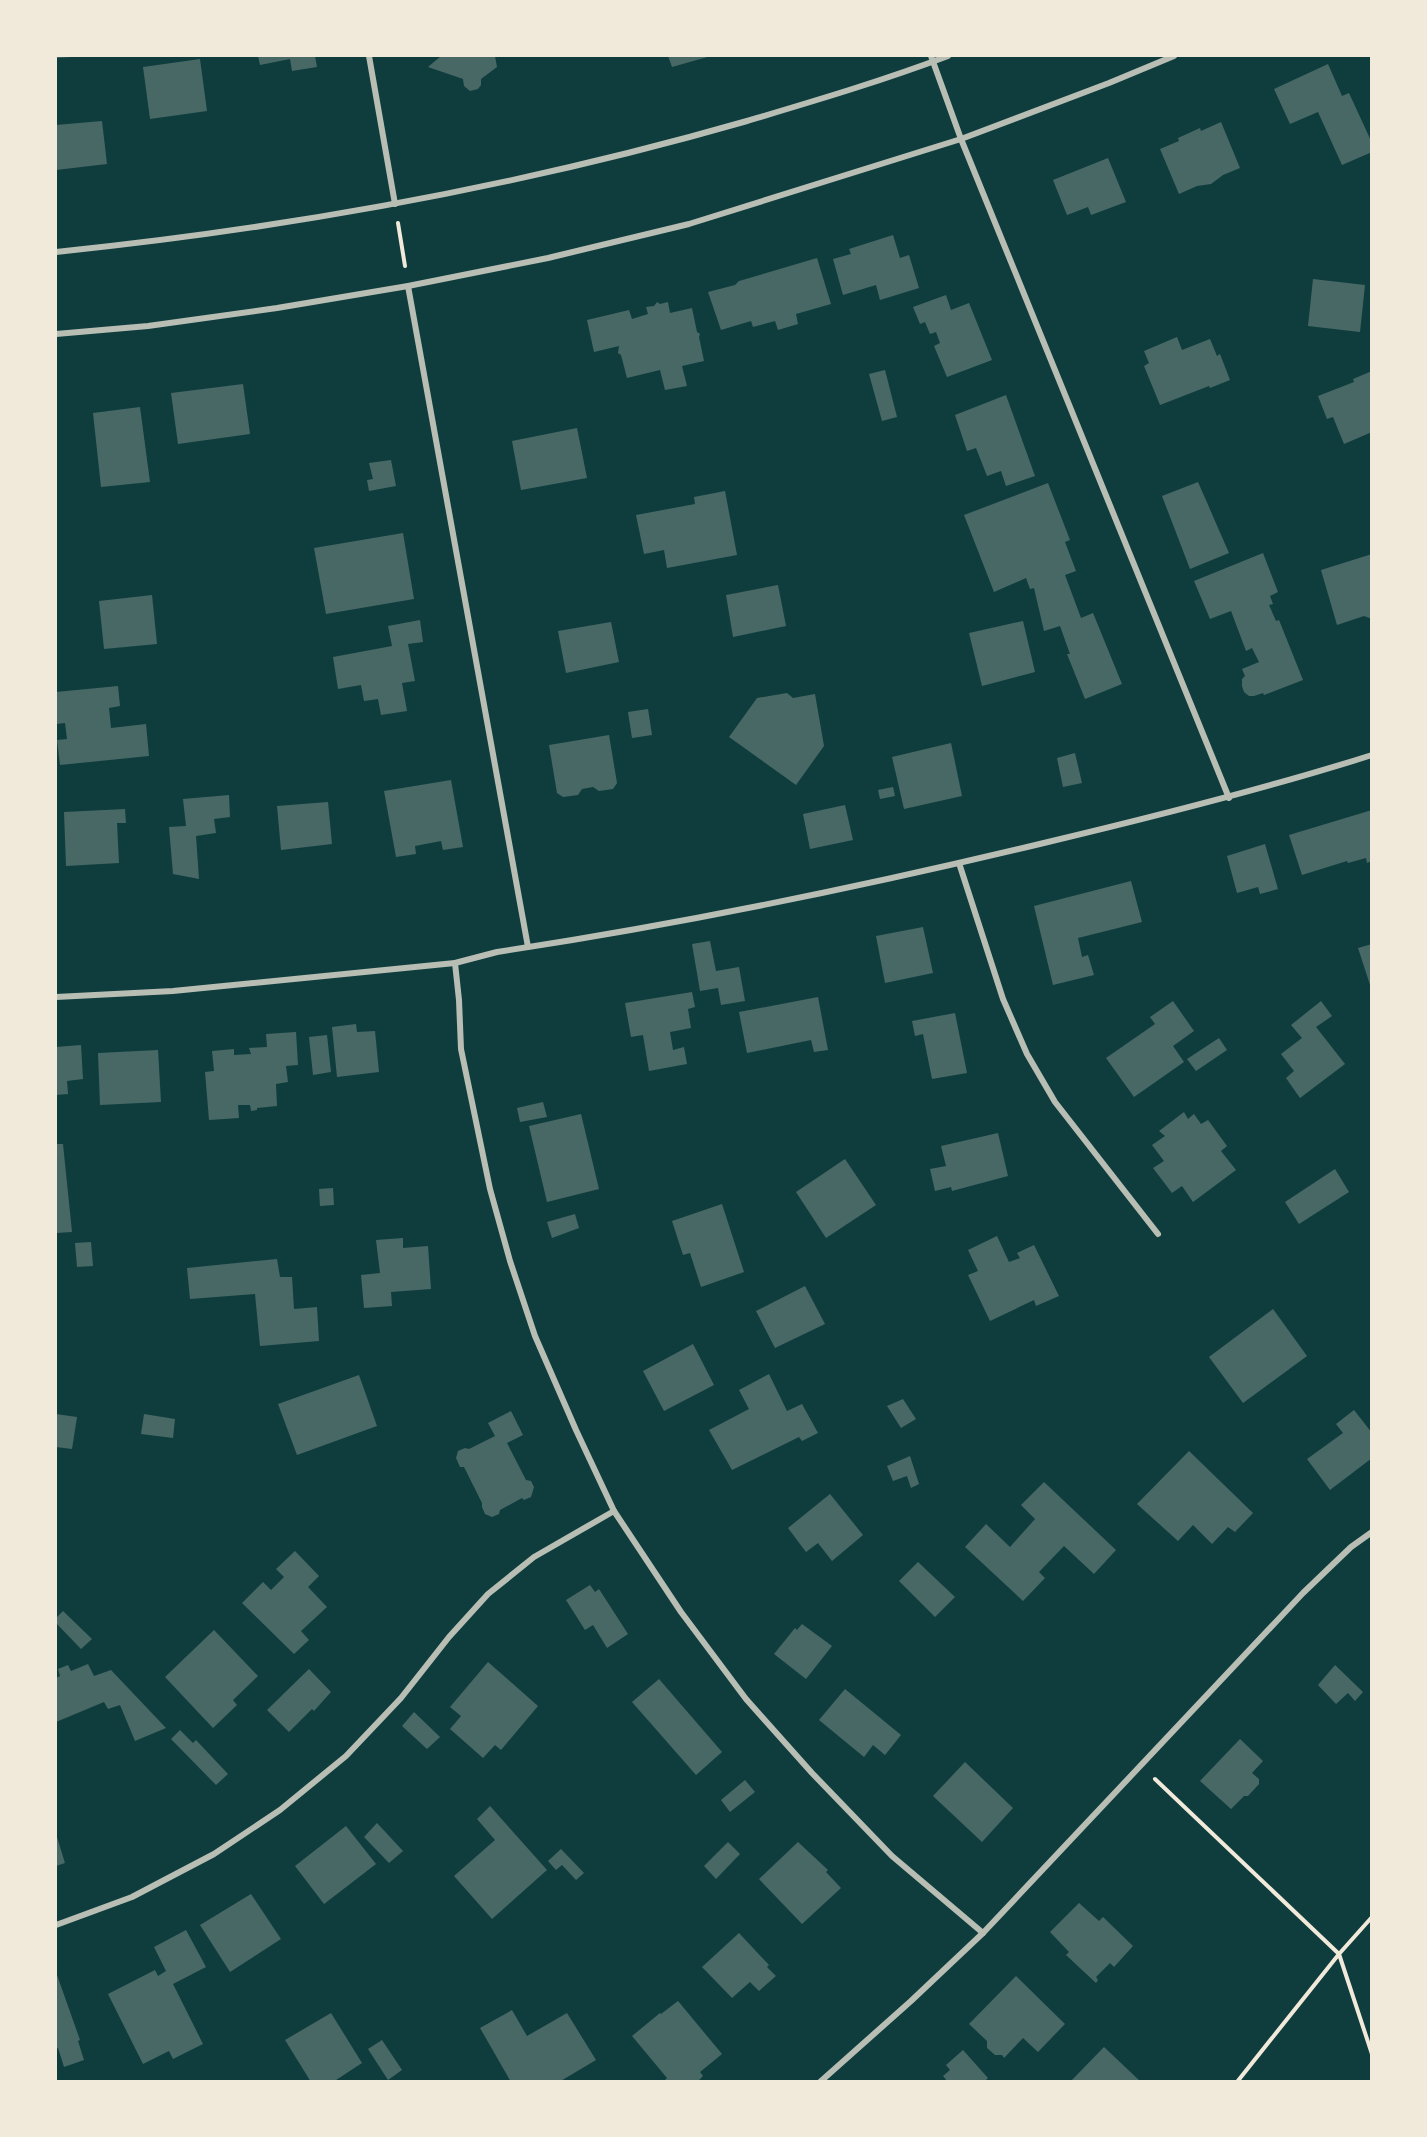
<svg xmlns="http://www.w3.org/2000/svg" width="1427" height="2137" font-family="Overpass,sans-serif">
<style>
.building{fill:#486865}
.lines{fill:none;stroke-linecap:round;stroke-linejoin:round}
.path{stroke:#f1e9da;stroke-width:4}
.minor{stroke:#b8beb3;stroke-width:6}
</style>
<rect width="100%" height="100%" fill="#0f3d3e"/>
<!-- building -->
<g class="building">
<polygon points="56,56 72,56 72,57 56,58"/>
<polygon points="258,56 315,56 317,67 292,71 290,59 260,65"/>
<polygon points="441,56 495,56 497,67 481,79 481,85 478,89 470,91 464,86 463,79 428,67"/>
<polygon points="668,56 711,56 672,67"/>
<polygon points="200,59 207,111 150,119 143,67"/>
<polygon points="1328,64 1342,96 1349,93 1372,143 1372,152 1342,165 1318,112 1290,124 1274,89"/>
<polygon points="102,121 107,164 56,170 56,125"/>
<polygon points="1221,122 1240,168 1223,175 1211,184 1197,186 1179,194 1160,149 1179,141 1178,138 1200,128 1201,131"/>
<polygon points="1108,158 1126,202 1091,215 1088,207 1067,215 1053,180"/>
<polygon points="893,235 900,258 909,255 919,288 880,300 876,285 843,295 833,259 851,254 849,249"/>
<polygon points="817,258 831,304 796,314 798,324 778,330 775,321 753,327 751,321 721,330 708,292 735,285 739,281"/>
<polygon points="1313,279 1365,285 1360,332 1308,326"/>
<polygon points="946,295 951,310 969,303 992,360 947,377 934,346 940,343 936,332 930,334 925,322 920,324 913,307"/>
<polygon points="657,302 660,304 668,302 670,313 692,308 697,332 700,334 699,337 704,361 682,366 687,386 665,390 660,370 627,378 621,355 618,353 619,346 594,352 587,320 629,310 632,319 648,314 646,307 654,306"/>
<polygon points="1177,337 1182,350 1210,339 1217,356 1220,354 1230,380 1210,388 1209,386 1160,405 1144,366 1149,363 1144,351"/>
<polygon points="885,370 897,417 882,421 869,374"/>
<polygon points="1372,371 1372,432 1344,444 1333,417 1327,419 1318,396 1354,382 1353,379"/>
<polygon points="243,384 250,434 178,444 171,393"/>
<polygon points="1006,395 1035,476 1006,486 1001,471 987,476 976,448 967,451 955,415"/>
<polygon points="140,407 150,482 101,487 93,413"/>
<polygon points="577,428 587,478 521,490 512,441"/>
<polygon points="391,460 396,486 369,491 367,480 373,479 369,463"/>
<polygon points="1198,482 1229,553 1190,569 1162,496"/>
<polygon points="1048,483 1070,540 1065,542 1076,571 1065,575 1081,618 1093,613 1122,684 1085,699 1067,654 1070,654 1060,626 1044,631 1034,588 1030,589 1026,578 994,592 964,515"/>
<polygon points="725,491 737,555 667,568 664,550 644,554 636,515 695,504 694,497"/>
<polygon points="403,533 414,599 326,614 314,548"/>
<polygon points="1263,553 1278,592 1270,596 1273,604 1269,605 1276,621 1279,620 1303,680 1264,695 1263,693 1254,696 1249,696 1244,692 1242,686 1242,679 1245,676 1242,669 1259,662 1252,648 1246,651 1231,611 1210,619 1194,581"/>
<polygon points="1372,554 1372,619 1364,616 1337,625 1321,570"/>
<polygon points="778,585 786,626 733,637 726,595"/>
<polygon points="152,595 157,644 104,649 99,601"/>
<polygon points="420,620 423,642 408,644 415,681 402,683 407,711 381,715 378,699 364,701 361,685 338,689 333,657 392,646 388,626"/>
<polygon points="1023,621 1035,672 982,686 969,633"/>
<polygon points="611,622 619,662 566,673 558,631"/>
<polygon points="118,686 120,706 109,708 111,728 146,724 149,756 60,765 57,740 67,739 65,723 56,724 56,692"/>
<polygon points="787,693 793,698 815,694 824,746 796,785 729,737 757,698"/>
<polygon points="648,709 652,735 632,738 628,712"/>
<polygon points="609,735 617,783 613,789 599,791 593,787 582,789 578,795 563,797 557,793 549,745"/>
<polygon points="951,743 962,796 904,809 892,757"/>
<polygon points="1075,753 1082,783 1063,787 1057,758"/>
<polygon points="451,780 463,847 443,850 441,841 415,846 416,854 396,857 384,791"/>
<polygon points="893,787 895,796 880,799 878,790"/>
<polygon points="229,795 230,817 214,819 216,833 196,836 199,879 173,874 169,827 186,826 183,799"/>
<polygon points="328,802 332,844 281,850 277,806"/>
<polygon points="845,805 853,840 810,849 803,814"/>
<polygon points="125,809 126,823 117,823 119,863 66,866 64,812"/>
<polygon points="1372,810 1372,861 1367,863 1366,858 1348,863 1347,861 1302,875 1289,835"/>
<polygon points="1265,844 1278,889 1260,894 1258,887 1237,893 1227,856"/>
<polygon points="1131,881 1142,922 1078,938 1082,957 1088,955 1094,975 1053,985 1034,906"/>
<polygon points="923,927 933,973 885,983 876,936"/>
<polygon points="710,941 716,971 739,967 745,1001 721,1005 718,988 700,991 692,944"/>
<polygon points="1372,944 1372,988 1371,988 1358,948"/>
<polygon points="692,992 695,1007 688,1009 691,1028 670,1032 673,1050 684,1047 687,1064 649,1071 643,1035 631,1037 625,1003"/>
<polygon points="818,997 828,1050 814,1052 811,1040 747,1053 739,1012"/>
<polygon points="1173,1001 1194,1031 1173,1046 1184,1062 1134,1097 1106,1058 1155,1024 1150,1017"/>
<polygon points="1321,1001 1332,1016 1316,1027 1345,1064 1300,1098 1286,1078 1294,1071 1281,1054 1302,1038 1291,1025"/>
<polygon points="955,1013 967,1073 932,1079 923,1034 915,1036 912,1021"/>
<polygon points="356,1024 357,1032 375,1031 379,1072 337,1077 332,1027"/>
<polygon points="296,1032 298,1065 286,1066 288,1082 276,1084 277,1106 257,1108 257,1110 251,1111 250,1105 238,1105 239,1118 209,1120 205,1072 214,1071 212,1051 234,1049 234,1055 251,1054 249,1048 267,1047 266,1034"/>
<polygon points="327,1035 331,1072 313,1075 309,1037"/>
<polygon points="1219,1038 1227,1050 1196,1071 1187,1059"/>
<polygon points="81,1045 83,1079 67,1081 68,1094 56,1095 56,1047"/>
<polygon points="158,1050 161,1102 100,1105 98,1053"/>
<polygon points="543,1102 547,1117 520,1122 517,1108"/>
<polygon points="1184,1112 1188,1119 1194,1114 1201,1124 1208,1120 1227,1146 1221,1151 1236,1170 1193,1202 1182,1186 1172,1193 1153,1168 1164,1161 1152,1145 1165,1136 1159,1131"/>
<polygon points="581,1114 599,1189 547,1202 529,1126"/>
<polygon points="998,1133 1008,1176 952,1191 951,1187 935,1191 930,1169 946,1166 941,1146"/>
<polygon points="56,1144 63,1144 72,1232 56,1233"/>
<polygon points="845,1159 876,1205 826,1238 796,1192"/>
<polygon points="1335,1169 1349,1192 1299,1224 1285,1202"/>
<polygon points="333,1188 334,1205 320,1206 319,1189"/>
<polygon points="722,1204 744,1272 701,1287 690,1253 683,1255 672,1221"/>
<polygon points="575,1214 579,1228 552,1238 547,1222"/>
<polygon points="997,1236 1009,1262 1020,1258 1017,1253 1034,1245 1059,1296 1036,1306 1034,1300 990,1321 968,1275 978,1271 968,1250"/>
<polygon points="403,1238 403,1248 428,1246 431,1289 391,1292 392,1306 364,1308 361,1275 380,1273 376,1240"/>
<polygon points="91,1242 93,1266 77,1267 75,1243"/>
<polygon points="277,1259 280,1277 292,1277 294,1309 317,1307 319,1341 260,1346 255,1294 190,1299 187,1268"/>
<polygon points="805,1286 825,1324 775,1348 756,1311"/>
<polygon points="1273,1309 1307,1356 1243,1403 1209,1357"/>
<polygon points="693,1344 714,1385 664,1411 643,1371"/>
<polygon points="769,1374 787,1411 802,1404 818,1433 802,1441 799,1437 732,1470 709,1430 749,1409 739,1390"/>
<polygon points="359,1375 377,1426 297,1455 278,1404"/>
<polygon points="903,1399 916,1419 901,1428 887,1406"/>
<polygon points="1354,1410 1372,1433 1372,1458 1330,1490 1307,1459 1343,1433 1336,1424"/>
<polygon points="511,1411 523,1435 507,1443 526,1480 531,1481 534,1487 531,1497 524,1500 522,1498 500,1510 499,1514 492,1517 485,1514 482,1507 482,1503 464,1467 460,1467 456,1458 458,1451 465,1448 469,1449 495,1436 488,1423"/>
<polygon points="56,1414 77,1417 72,1449 56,1447"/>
<polygon points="144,1414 175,1419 173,1438 141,1434"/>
<polygon points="1189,1451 1253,1513 1235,1532 1228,1527 1212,1544 1193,1525 1178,1541 1137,1504"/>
<polygon points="910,1456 919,1484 911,1488 907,1476 893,1481 887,1466"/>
<polygon points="1044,1482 1116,1550 1094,1574 1064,1546 1039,1572 1045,1578 1023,1601 965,1547 986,1524 1010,1547 1035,1519 1021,1505"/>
<polygon points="830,1494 863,1535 832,1561 818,1543 806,1552 788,1528"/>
<polygon points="295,1551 319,1576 308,1587 327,1607 301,1631 309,1640 294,1654 242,1603 263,1582 271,1590 284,1577 276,1569"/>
<polygon points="918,1562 955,1597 935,1617 899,1581"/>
<polygon points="590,1585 595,1592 599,1589 628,1634 607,1648 593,1625 585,1630 566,1600"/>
<polygon points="63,1611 92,1639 81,1649 56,1623 56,1618"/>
<polygon points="802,1624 832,1646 806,1679 774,1654 795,1628 797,1630"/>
<polygon points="214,1630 258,1676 233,1700 237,1705 213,1728 165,1677"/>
<polygon points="488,1662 538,1706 501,1750 495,1745 483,1758 450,1729 461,1716 450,1707"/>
<polygon points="88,1664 94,1676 111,1670 166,1728 135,1741 120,1705 108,1709 104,1702 56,1722 56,1678 60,1676 58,1669 68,1665 71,1671"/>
<polygon points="1335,1665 1363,1692 1355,1701 1348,1693 1336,1704 1318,1685"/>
<polygon points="309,1669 331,1692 314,1711 312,1709 289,1732 267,1710"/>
<polygon points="659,1679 722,1752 696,1775 632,1702"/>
<polygon points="845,1689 901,1735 885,1755 873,1745 864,1757 819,1720"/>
<polygon points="414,1712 440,1737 427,1749 402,1726"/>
<polygon points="180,1730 193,1743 196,1740 228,1774 216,1785 171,1739"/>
<polygon points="1240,1739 1263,1761 1252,1773 1259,1779 1259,1784 1248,1796 1244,1796 1231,1809 1200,1781"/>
<polygon points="965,1762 1013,1808 982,1842 933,1796"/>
<polygon points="745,1780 755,1792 730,1812 721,1800"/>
<polygon points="490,1806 547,1870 492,1919 454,1876 495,1840 477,1819"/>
<polygon points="377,1823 403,1851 389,1863 364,1837"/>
<polygon points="346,1826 376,1864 324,1904 295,1866"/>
<polygon points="56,1834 65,1863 56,1866"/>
<polygon points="728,1842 740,1854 716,1879 704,1866"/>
<polygon points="798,1842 828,1870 826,1872 841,1888 802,1924 759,1879"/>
<polygon points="561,1849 584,1873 576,1880 562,1865 556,1870 548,1861"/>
<polygon points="251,1894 281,1939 230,1972 200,1925"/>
<polygon points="1079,1903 1099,1921 1103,1917 1133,1946 1114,1967 1110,1963 1096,1977 1098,1980 1096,1983 1066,1955 1069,1952 1050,1932"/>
<polygon points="186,1930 206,1967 173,1984 203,2044 173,2059 169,2051 143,2064 108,1994 155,1970 158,1976 166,1971 154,1947"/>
<polygon points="739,1933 769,1965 767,1967 776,1976 759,1991 750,1982 732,1998 702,1967"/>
<polygon points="57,1975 80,2040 78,2041 84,2060 64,2067 58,2048 56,2049 56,1976"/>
<polygon points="1016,1976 1065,2024 1038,2052 1023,2038 1004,2058 1002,2055 995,2055 987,2048 987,2041 969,2024"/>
<polygon points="678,2001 722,2054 700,2072 703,2076 697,2082 663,2082 667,2078 632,2036 660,2013 661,2014"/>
<polygon points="512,2010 527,2036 567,2013 596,2060 559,2082 511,2082 480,2028"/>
<polygon points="331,2013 362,2063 333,2082 311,2082 285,2040"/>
<polygon points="382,2040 402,2070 388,2080 368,2049"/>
<polygon points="1104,2047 1141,2082 1070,2082"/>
<polygon points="963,2050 988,2078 984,2082 948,2082 943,2076 950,2070 946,2065"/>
</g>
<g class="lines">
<!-- path -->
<g class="path">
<polyline points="398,223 405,266"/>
<polyline points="1155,1779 1339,1954 1372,2054"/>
<polyline points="1237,2082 1339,1954 1372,1917"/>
</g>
<!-- minor -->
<g class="minor">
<polyline points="369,56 395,204"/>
<polyline points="931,56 961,139 1229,798"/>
<path d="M56 252C289 228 521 186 747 121 814 101 882 81 948 56"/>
<polyline points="408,286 528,947"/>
<polyline points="56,334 148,326 277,308 408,286 548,258 689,224 961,139 1109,83 1174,56"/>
<polyline points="959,863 1003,999 1027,1054 1055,1102 1158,1234"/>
<polyline points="455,963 459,1000 461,1049 490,1189 510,1261 535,1336 576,1430 614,1511 681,1612 746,1699 812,1773 892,1856 983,1933"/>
<path d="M56 997 173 991 455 963 497 952C682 924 866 886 1048 842 1157 816 1265 789 1372 755"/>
<polyline points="56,1925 132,1897 214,1854 280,1810 346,1756 401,1698 449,1637 488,1594 534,1557 614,1511"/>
<polyline points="820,2082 911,2001 983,1933 1303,1593 1351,1547 1372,1532"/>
</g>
</g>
<!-- border -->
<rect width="1427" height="2137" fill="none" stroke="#f1e9da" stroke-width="114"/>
</svg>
